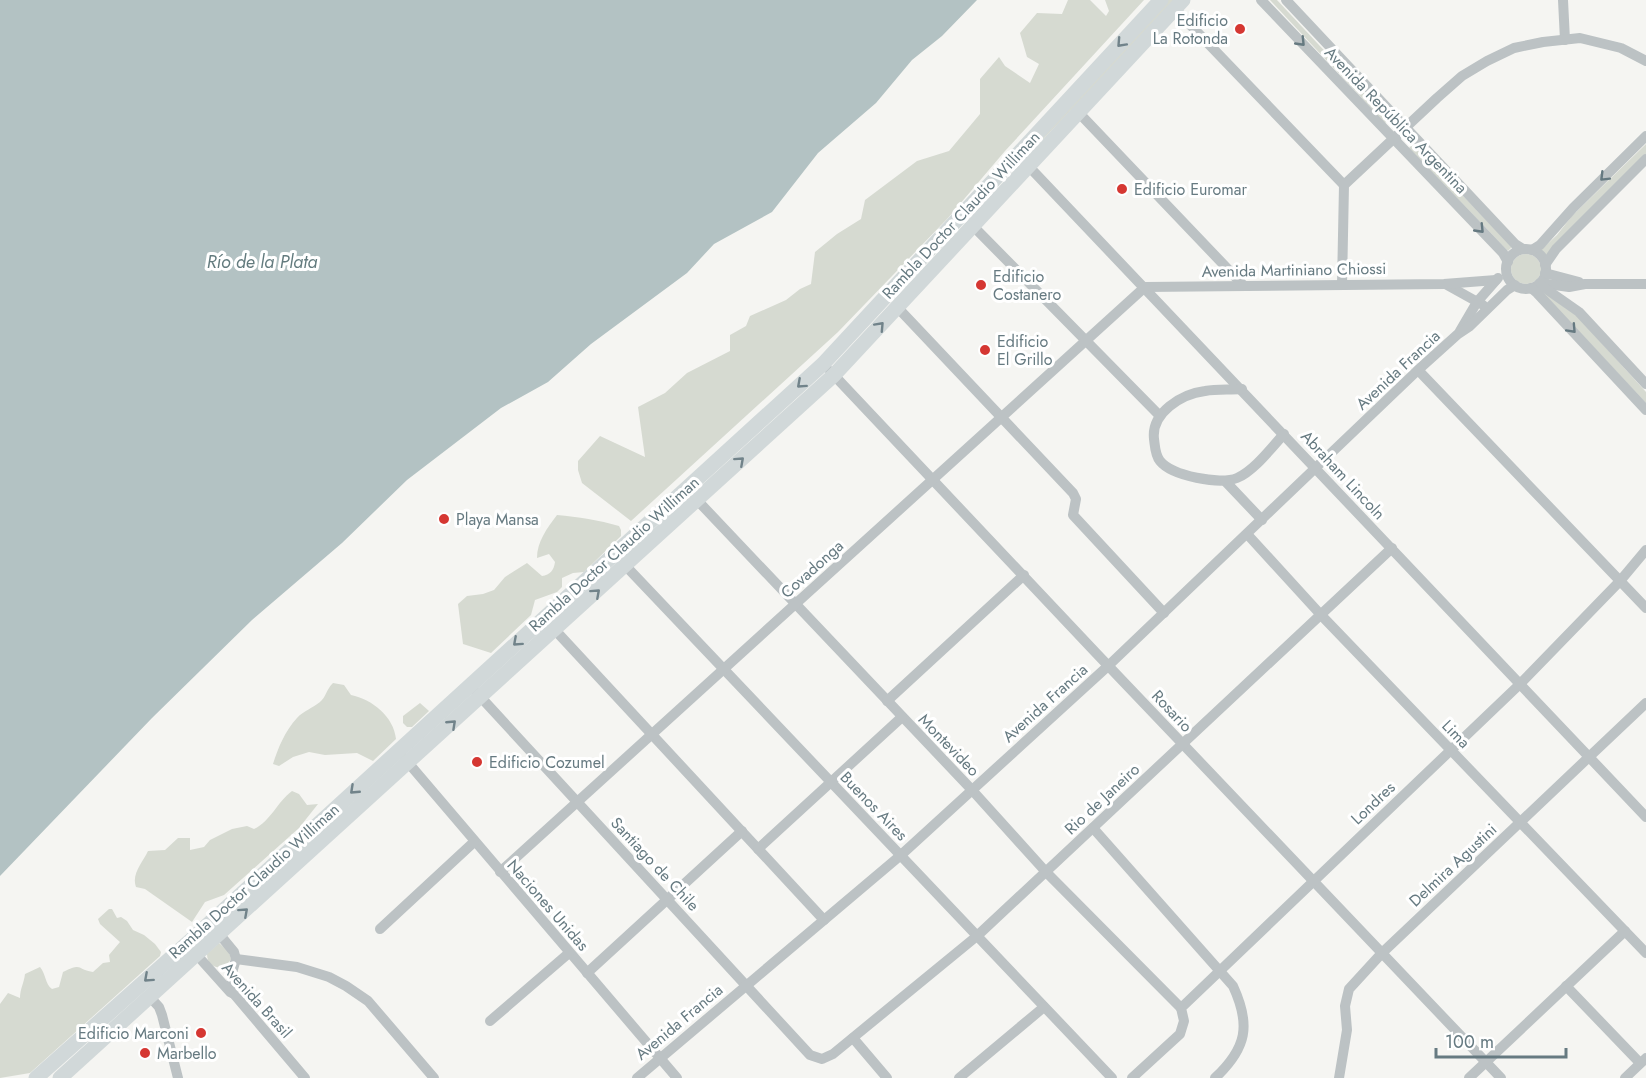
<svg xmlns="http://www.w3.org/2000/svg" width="1646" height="1078" font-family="Jost,sans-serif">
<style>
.green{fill:#d6dad1}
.water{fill:#b3c2c3}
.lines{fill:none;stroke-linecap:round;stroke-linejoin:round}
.minor{stroke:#bcc2c4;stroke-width:10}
.major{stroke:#d1d8d9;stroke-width:15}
.oneway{stroke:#667a81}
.oneway2{stroke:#71838a}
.poi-dot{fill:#d53732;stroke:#fff;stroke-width:2}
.labels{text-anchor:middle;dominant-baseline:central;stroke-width:6;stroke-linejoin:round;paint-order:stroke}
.poi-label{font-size:16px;fill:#667a81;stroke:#fff;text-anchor:start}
.street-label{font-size:16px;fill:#667a81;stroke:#fff}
.water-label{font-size:18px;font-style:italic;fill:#637b7e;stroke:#fff}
</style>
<rect width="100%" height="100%" fill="#f5f5f2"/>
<!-- green -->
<g class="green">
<polygon points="1068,0 1090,0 1106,16 1109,11 1105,0 1144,0 1005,151 948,218 838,332 631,521 582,483 578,470 578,461 600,436 645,457 638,407 665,393 687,373 730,351 730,335 746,326 750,316 786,300 800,289 811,284 815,252 837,234 861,219 865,200 917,161 949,151 980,114 980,79 999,57 1005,66 1030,83 1039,64 1027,57 1020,33 1037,13 1062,14"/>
<polygon points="1168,0 1177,0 1029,154 1029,153"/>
<polygon points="1270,0 1277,0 1389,120 1385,123"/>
<polygon points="1413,144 1512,247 1508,251 1409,148"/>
<polygon points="1646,144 1646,154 1546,255 1541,250 1557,235 1572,216"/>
<circle cx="1526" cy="269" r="15"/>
<polygon points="1540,290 1577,316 1646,392 1646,403"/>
<path d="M557 515C578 517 599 520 619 526L621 530V536L584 572 573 573 562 578V587L557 592 535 600 531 615 491 653 463 644 458 604 467 596 483 594 494 590 505 577 527 563 542 576C550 575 554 570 555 562L549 554 537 558C537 542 547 528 557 515Z"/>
<path d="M333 683 344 685 351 695C372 699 394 717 396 739L373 761 357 753 325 755 309 752 293 757 279 766 273 764C278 748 285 731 297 718 303 711 313 708 320 702 326 697 326 690 333 683Z"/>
<polygon points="420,703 429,711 412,727 407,727 403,723 403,716"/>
<path d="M292 791 299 794 307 805 318 804 299 828 224 895 205 902 192 922 145 889 136 887C131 874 143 862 148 851L165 850 178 838H190V850L204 847 210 840 232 829 247 826 254 829C271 821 277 802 292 791Z"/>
<path d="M109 909H112L117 918 121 917 127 921 133 930 144 935 155 944 161 952 160 956 30 1073 0 1078V1004L8 993 20 998C20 989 24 983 25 974L40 967C46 974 45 984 52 989L59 987 63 972C84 962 76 970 93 972L103 963 110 962 109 955 120 942 100 924 98 919Z"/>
<path d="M219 943 229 952 231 959C224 972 207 969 207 954Z"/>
</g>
<!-- water -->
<polygon class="water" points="0,0 977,0 942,36 912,60 876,103 818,153 772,212 714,244 687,273 591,344 548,382 501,408 407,480 342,543 252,620 152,718 0,876"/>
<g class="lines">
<!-- minor -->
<g class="minor">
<polyline points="1261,0 1503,253 1508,262"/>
<polyline points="1286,0 1515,244 1523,249"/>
<polyline points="1563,0 1565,40"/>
<polyline points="1175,9 1344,185"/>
<polyline points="1079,113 1244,286"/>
<polyline points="1017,154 1646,817"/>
<polyline points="973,226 1159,415"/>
<circle cx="1526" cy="269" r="20"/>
<polyline points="1532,250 1540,245 1573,208 1646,136"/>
<polyline points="1545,265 1556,249 1646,159"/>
<polyline points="1545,273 1579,282"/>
<polyline points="1540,283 1569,287 1585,284 1646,284"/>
<polyline points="1539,284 1579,312 1646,384"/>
<polyline points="1342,285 1344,185 1437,98 1462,76 1487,61 1514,48 1543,42 1580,38 1621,48 1646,61"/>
<polyline points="1447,285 1483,305"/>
<polyline points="1145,287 1444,284 1496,280"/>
<polyline points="1531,288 1537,293 1646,410"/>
<polyline points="898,308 1073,493 1076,499 1073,515 1164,613"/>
<polyline points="1460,331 1477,302 1498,278"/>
<polyline points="1418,370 1646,608"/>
<polyline points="830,371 1097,654 1501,1078"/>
<path d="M1242 389C1229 390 1217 389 1205 391 1181 394 1151 413 1154 439 1155 446 1155 455 1160 461 1172 476 1220 485 1237 478 1254 471 1272 447 1284 434"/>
<polyline points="1225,481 1262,520"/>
<polyline points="697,500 972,790 1046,872 1181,1008"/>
<polyline points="1247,534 1321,615 1646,953"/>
<polyline points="621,561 1112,1078"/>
<polyline points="555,630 824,920"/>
<polyline points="476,692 810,1055 822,1059 833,1054 977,936 1392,548"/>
<polyline points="887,701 1024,575"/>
<polyline points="405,759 677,1078"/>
<path d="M1093 828 1233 986C1251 1025 1247 1048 1215 1078"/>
<polyline points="758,849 902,717"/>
<polyline points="500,872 1145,287"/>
<polyline points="380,929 474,842"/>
<polyline points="213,930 220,935 234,952 236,959 231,976 234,994"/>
<polyline points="194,949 196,954 230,992 234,994 305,1078"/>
<polyline points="236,959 297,967 329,977 346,986 368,1001 434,1078"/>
<polyline points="587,973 742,831"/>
<polyline points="1566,986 1640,1063"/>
<polyline points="149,996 159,1007 162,1015 178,1078"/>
<polyline points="490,1021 569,953"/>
<polyline points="853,1038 887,1078"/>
<polyline points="637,1078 901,855 1108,666 1418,370 1458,334 1470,326 1507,290 1515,285"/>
<polyline points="959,1078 1044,1007"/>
<polyline points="1132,1078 1180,1034 1184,1021 1181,1008 1520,684 1620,581 1646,550"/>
<polyline points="1339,1078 1347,1030 1345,1006 1349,989 1382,953 1646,703"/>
<polyline points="1469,1078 1625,931"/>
<polyline points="1625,1078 1646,1058"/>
</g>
<!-- major -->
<g class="major">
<polyline points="36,1078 191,940 823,364 1161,0"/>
<polyline points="60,1078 834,375 1183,0"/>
</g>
</g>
<!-- one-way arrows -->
<defs><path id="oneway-chevron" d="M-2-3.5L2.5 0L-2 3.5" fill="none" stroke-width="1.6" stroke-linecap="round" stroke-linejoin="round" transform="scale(1.5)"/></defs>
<g class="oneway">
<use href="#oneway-chevron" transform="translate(1301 42) rotate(46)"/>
<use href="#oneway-chevron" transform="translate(1604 177) rotate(135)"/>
<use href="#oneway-chevron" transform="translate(1480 229) rotate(46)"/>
<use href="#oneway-chevron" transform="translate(1572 329) rotate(47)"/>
</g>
<g class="oneway2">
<use href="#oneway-chevron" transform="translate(1121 43) rotate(133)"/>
<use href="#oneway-chevron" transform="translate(880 326) rotate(-47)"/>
<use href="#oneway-chevron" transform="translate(801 384) rotate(138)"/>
<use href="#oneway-chevron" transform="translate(740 461) rotate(-42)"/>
<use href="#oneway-chevron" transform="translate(596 593) rotate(-42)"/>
<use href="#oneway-chevron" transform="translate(517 642) rotate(138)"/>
<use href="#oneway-chevron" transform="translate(452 724) rotate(-43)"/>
<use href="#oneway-chevron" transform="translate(354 790) rotate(137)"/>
<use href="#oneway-chevron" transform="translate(244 912) rotate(-42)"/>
<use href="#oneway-chevron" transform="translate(148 978) rotate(138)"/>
</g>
<!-- markers -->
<g class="poi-dot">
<circle cx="1240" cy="29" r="6"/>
<circle cx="1122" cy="189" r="6"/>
<circle cx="981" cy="285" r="6"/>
<circle cx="985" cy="350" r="6"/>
<circle cx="444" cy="519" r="6"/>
<circle cx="477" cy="762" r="6"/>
<circle cx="201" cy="1033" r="6"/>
<circle cx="145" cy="1053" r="6"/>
</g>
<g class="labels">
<!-- poi labels -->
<g class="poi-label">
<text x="1228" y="20" text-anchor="end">Edificio<tspan x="1228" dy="18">La Rotonda</tspan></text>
<text x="1134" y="189">Edificio Euromar</text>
<text x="993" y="276">Edificio<tspan x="993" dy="18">Costanero</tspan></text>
<text x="997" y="341">Edificio<tspan x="997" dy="18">El Grillo</tspan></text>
<text x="456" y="519">Playa Mansa</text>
<text x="489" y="762">Edificio Cozumel</text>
<text x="189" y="1033" text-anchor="end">Edificio Marconi</text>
<text x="157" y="1053">Marbello</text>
</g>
<!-- street labels -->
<g class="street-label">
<text transform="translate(1396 120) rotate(46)">Avenida República Argentina</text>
<text transform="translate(961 215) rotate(-47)">Rambla Doctor Claudio Williman</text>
<text transform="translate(1294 270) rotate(-1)">Avenida Martiniano Chiossi</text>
<text transform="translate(1398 370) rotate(-43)">Avenida Francia</text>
<text transform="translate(1343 475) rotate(47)">Abraham Lincoln</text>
<text transform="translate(614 554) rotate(-42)">Rambla Doctor Claudio Williman</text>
<text transform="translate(812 569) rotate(-42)">Covadonga</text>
<text transform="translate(1045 703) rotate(-42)">Avenida Francia</text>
<text transform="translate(1172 711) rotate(47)">Rosario</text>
<text transform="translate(1456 734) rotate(46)">Lima</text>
<text transform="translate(949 745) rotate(46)">Montevideo</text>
<text transform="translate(1102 799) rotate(-43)">Rio de Janeiro</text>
<text transform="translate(1373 803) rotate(-44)">Londres</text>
<text transform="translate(874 806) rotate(46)">Buenos Aires</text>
<text transform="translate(655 864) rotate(47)">Santiago de Chile</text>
<text transform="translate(1453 865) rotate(-43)">Delmira Agustini</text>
<text transform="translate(254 881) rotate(-42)">Rambla Doctor Claudio Williman</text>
<text transform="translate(548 905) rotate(49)">Naciones Unidas</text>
<text transform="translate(257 1000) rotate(48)">Avenida Brasil</text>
<text transform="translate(679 1022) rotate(-40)">Avenida Francia</text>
</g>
<!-- water labels -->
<g class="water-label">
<text x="262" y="262">Río de la Plata</text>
</g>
</g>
<!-- scale -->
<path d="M1436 1048v9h130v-9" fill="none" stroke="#667a81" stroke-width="3"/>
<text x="1445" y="1048" font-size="18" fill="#667a81" stroke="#ffffff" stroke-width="4.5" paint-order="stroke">100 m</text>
</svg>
